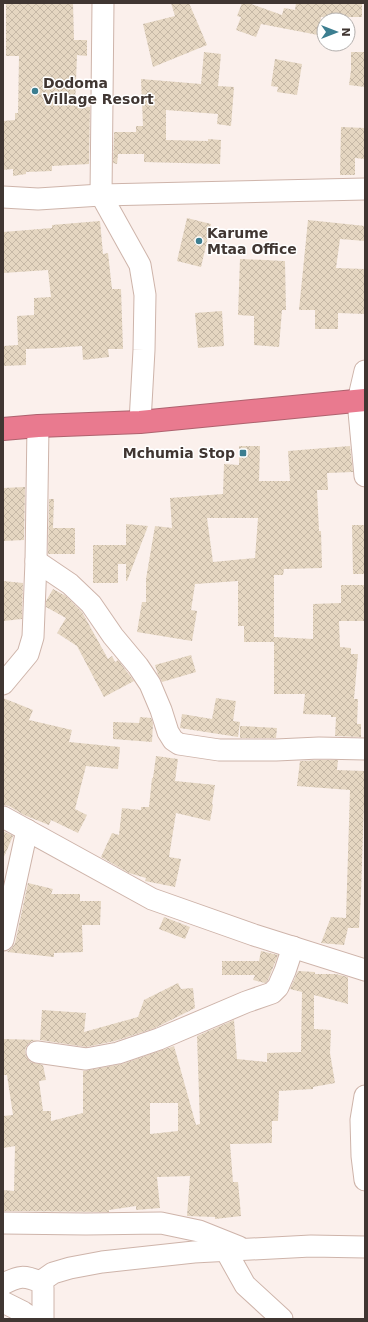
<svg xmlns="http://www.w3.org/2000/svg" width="368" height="1322" font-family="'DejaVu Sans',sans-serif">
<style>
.building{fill:url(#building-cross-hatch);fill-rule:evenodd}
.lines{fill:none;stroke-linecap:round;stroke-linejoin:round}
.minor-casing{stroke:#ceb4aa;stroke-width:23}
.highway-casing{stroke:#ae626e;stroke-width:24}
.minor{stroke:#fff;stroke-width:21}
.highway{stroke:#e97a8f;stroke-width:22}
.poi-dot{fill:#3c7e90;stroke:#fff;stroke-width:1.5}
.labels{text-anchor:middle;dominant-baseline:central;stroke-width:3;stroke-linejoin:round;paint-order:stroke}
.poi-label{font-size:14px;font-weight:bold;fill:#403632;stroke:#fff;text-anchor:start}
</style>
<defs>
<pattern id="building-cross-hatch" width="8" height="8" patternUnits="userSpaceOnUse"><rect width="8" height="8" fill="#e5d6c1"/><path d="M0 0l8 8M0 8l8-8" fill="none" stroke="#c6b8a6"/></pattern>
</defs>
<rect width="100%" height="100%" fill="#fbf0ec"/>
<!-- building -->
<g class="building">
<polygon points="6,3 73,3 74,40 87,40 87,56 77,55 75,106 90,107 89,164 52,166 52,171 26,172 26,174 13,176 13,169 3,170 3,121 15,120 15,113 18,113 19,56 6,56"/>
<polygon points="171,3 189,3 207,45 153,67 143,24 175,16"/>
<polygon points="242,3 248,3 282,15 284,8 295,10 296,3 362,3 362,17 321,17 318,35 261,24 256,37 236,30 241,17 237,16"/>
<polygon points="204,52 221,54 218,86 234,87 231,126 217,124 218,114 166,110 166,140 208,141 208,139 221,140 220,164 144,162 144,154 118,154 117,164 113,163 114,132 136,132 136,126 143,126 141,79 201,84"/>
<polygon points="351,52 365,52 365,87 349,85 351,70"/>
<polygon points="275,59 302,64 297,95 277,92 278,87 271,86"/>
<polygon points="341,127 365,128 365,159 355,158 355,175 340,175"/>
<polygon points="187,218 211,224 201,267 177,261"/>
<polygon points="308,220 365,226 365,241 340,239 336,268 365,269 365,314 338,313 338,329 315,329 315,310 299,310"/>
<polygon points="100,221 103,254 108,253 112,289 121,289 123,349 108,349 109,357 83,360 82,346 53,348 26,349 26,365 3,366 3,346 18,345 17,316 34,315 34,298 51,297 48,270 3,273 3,232 52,228 52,225"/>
<polygon points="240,259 285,261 286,310 282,310 279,347 254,345 254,316 238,315"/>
<polygon points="222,311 224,346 198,348 195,313"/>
<path d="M239 446H260L259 481H290L288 451 350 446 353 472 327 473 328 490H317L319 531H321L322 568 284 569 283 575H274V637L313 639V604L341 603V585H365V621H339L340 647 351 648V654H358L354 699H358L357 724H361V737L335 736 336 717H331V715L303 714 305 694H274V642H244V626H238V581L195 584 191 610 197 611 192 641 137 632 142 602H146V579L155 526 172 528 170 498 223 494 224 464 239 465ZM207 518H258L255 558 213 562Z"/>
<polygon points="25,487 24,540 3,541 3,488"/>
<polygon points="49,499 54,499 53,528 75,528 75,554 48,554"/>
<polygon points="126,524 148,526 127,581 126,581 126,564 118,564 118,583 93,583 93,545 126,545"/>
<polygon points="352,525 365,525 365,574 353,574"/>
<polygon points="3,581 23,583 22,619 3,621"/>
<polygon points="53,589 66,596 82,612 108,659 112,656 115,662 118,660 134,681 104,697 77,646 57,633 66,618 46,607 46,601"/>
<polygon points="191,655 196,672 162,682 158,675 155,665"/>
<polygon points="3,698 33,710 29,720 72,730 69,742 120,747 118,769 86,766 75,809 87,815 78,833 51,820 49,825 24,815 9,806 3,805"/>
<polygon points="216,698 236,701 233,721 240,722 238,737 180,728 182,714 212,719"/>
<polygon points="140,717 151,718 153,723 152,742 113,739 113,722 139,723"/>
<polygon points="240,726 277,728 276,738 240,738"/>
<polygon points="156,756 178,759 175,781 215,785 212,804 213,805 210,821 176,813 169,857 181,859 175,887 145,881 146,878 129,873 101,857 112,833 119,835 122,808 141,810 141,807 149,807 152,778 153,778"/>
<polygon points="319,760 338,760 337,770 365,771 361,894 359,928 348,928 344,945 321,943 331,917 346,918 350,790 297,786 300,761"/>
<polygon points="3,831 13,836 3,859"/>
<polygon points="28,883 53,889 51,894 80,894 80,901 101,901 100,925 82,925 83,952 54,953 54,957 7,952 12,948 15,943"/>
<polygon points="164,917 190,927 185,939 159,929"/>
<polygon points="261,951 278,955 268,980 265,983 253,980 255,975 222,975 222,961 259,961"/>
<path d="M298 971 315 972V974H336L348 977V1004L314 995V1029L331 1030 330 1053 335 1083 313 1087V1089L279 1091 278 1121H272V1143L230 1144 233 1182H238L241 1216 215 1219V1217L187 1216 190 1176 157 1177 160 1208 136 1210V1206L109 1210V1212L3 1211V1190L14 1191 15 1146 3 1148V1116L13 1115 7 1075H3V1039L39 1040 32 1041 28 1044 25 1050 26 1056 30 1062 43 1065 46 1080 39 1081 43 1111H51V1121L83 1113V1071L122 1064 174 1046 196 1125 200 1124 197 1036 234 1020 237 1059 267 1062V1053L301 1052 302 992 290 989ZM150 1103H178V1131L150 1134Z"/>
<polygon points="178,983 181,989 193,988 195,1008 155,1028 115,1041 86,1047 40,1040 42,1010 86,1013 84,1032 138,1017 144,1000"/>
</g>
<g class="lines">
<!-- minor casing -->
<g class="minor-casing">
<g id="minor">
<polyline points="103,3 101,195 140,265 145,295 144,350 140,422"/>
<polyline points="3,197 38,199 101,195 365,189"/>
<polyline points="365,371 358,401 365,476"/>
<polyline points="36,561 70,584 91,604 113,636 138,666 150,684 161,710 168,732 173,740 179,744 219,750 276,750 319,748 365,749"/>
<polyline points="3,684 28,654 33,637 36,561 38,426"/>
<polyline points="3,817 152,899 254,935 365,970"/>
<polyline points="3,940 27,830"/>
<polyline points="37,1052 86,1059 118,1053 159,1039 246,1002 272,993 278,987 285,971 293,947"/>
<polyline points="365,1096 361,1120 362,1156 365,1180"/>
<polyline points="3,1223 86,1224 161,1223 199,1231 239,1247"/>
<polyline points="226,1251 245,1285 282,1319"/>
<polyline points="40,1282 53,1273 70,1268 102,1262 194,1252 311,1246 365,1247"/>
<path d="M3 1284C19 1276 24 1275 40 1282L43 1288V1319"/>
<polyline points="3,1302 23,1312 33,1319"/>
</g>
</g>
<!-- highway casing -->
<g class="highway-casing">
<polyline id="highway" points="3,429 38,426 140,422 365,400"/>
</g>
<!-- minor -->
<use href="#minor" class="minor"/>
<!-- highway -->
<use href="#highway" class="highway"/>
</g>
<!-- markers -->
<g class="poi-dot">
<circle cx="35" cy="91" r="4"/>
<circle cx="199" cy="241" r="4"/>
<rect x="239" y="449" width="8" height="8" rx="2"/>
</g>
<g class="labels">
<!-- poi labels -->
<g class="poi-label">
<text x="43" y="83">Dodoma<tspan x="43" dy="16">Village Resort</tspan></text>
<text x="207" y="233">Karume<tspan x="207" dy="16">Mtaa Office</tspan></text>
<text x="235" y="453" text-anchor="end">Mchumia Stop</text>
</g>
</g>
<!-- border -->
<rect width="368" height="1322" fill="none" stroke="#403632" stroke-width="8"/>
<!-- north arrow -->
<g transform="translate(336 32) rotate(90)"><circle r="19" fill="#ffffff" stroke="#b3afad"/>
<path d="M0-3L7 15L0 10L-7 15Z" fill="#3c7e90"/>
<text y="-6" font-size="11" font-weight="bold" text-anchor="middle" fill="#403632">N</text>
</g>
</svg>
